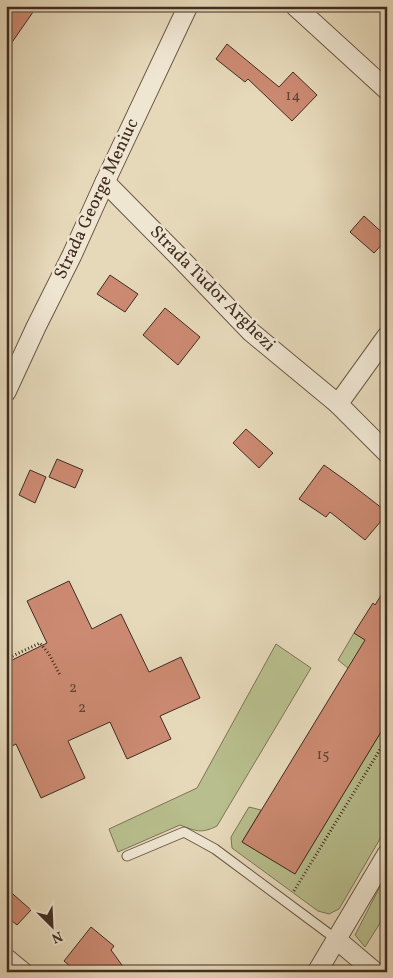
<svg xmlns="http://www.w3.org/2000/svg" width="393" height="978" font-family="Vollkorn,serif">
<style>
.green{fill:#b8be8d;stroke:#7c7557}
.building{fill:#cc8a72;stroke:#402c21}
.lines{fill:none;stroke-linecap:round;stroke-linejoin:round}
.service-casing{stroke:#6a5747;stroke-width:11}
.minor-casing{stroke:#6a5747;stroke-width:21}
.path{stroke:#402c21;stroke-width:3;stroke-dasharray:1 2.5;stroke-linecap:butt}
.service{stroke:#efe6d2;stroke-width:9}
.minor{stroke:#efe6d2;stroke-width:19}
.labels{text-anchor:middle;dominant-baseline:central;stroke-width:5;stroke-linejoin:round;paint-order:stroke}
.number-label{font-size:15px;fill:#634435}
.street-label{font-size:18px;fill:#402c21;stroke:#efe6d2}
</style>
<rect width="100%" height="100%" fill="#e6d9ba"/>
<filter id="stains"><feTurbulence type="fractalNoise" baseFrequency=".004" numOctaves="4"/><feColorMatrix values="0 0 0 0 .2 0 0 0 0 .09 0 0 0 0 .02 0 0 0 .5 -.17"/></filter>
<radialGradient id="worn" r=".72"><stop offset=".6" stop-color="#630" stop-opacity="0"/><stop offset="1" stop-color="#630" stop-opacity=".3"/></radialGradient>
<!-- green -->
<g class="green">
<polygon points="354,633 387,653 348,668 338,660"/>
<path d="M276 644 311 668 217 826C201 834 196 831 180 825L118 852 109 829 197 788Z"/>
<polygon points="387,722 387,827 339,909 329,914 318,911 232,848 231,837 249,807 261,810 242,842 295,874"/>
<polygon points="387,873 387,912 365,947 355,935"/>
</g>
<!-- building -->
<g class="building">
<polygon points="6,6 23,6 33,12 6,51"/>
<polygon points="227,44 279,87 293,72 317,95 292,121 248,79 245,82 216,59"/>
<polygon points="364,216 387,237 387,239 374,253 350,232"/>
<polygon points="110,275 138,294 125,312 97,294"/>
<polygon points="165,308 200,337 178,365 143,335"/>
<polygon points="246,429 273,453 259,468 233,443"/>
<polygon points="57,459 83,470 75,488 49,477"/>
<polygon points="324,465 352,485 387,512 387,514 365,540 330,512 326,517 299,499"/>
<polygon points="30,470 46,477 35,503 19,495"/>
<polygon points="69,581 92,629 121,614 149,672 181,657 200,698 160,716 171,739 127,759 110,722 68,741 85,778 41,798 16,744 6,749 6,663 47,643 27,601"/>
<polygon points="387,586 387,722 295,874 242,842 365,640 354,633 373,603 375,605"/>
<polygon points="6,888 31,910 17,925 6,916"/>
<polygon points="91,927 114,946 111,950 127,972 77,972 64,961"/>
</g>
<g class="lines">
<!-- service casing -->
<g class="service-casing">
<polyline id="service" points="127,856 184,832 215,849 336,939"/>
</g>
<!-- minor casing -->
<g class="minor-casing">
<g id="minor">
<polyline points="295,6 387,90"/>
<polyline points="105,182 181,259 251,332 338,404 387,453"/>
<polyline points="6,392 36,327 72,255 105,182 188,6"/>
<polyline points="338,404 387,336"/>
<polyline points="336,939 375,972"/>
<polyline points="6,958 23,972"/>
<polyline points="317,972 387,854"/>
</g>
</g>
<!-- path -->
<g class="path">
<polyline points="6,659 40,643 49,654 60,675"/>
<polyline points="294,891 387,738"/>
</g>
<!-- service -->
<use href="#service" class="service"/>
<!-- minor -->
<use href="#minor" class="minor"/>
</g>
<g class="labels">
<!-- number labels -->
<g class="number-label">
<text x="293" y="96">14</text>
<text x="73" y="688">2</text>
<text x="82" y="708">2</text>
<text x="323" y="755">15</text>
</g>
<!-- street labels -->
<g class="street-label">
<text transform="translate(97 199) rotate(-65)">Strada George Meniuc</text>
<text transform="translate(212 289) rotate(45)">Strada Tudor Arghezi</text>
</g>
</g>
<!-- margin -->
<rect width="393" height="978" fill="none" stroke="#e6d9ba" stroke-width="25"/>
<rect x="8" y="8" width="378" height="963" fill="none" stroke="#402c21" stroke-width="2.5"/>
<rect x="12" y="12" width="368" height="953" fill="none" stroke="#402c21"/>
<!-- north arrow -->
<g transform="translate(52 926) rotate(156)" stroke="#efe6d2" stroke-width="4" paint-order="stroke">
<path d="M0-4L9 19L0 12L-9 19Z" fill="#402c21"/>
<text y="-8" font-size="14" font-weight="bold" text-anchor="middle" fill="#402c21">N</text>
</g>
<rect width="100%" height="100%" filter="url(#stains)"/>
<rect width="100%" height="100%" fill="url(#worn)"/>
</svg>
